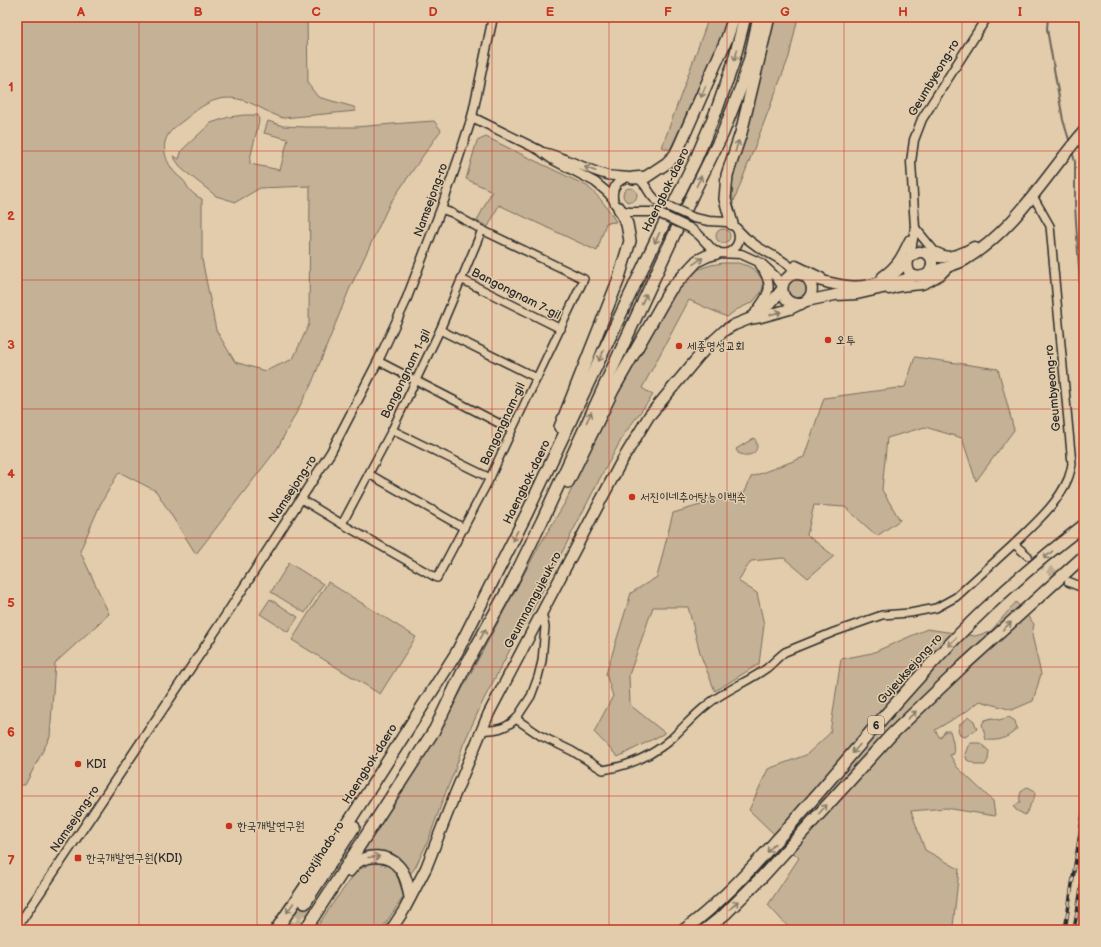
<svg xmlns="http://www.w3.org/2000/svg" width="1101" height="947" font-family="'Balsamiq Sans','Poor Story',sans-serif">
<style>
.green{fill:#c4b196;stroke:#786e60}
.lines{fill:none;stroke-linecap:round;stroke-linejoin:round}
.stream{stroke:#6c6459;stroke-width:2}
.tertiary-tunnel{stroke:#bdac91;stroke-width:8;stroke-dasharray:8 4;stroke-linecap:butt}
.trunk-tunnel{stroke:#bdac91;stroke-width:11;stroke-dasharray:11 5.5;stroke-linecap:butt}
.minor-casing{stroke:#2b2b2b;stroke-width:10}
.tertiary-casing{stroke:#2b2b2b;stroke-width:11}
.secondary-casing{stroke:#2b2b2b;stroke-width:13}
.trunk-casing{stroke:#2b2b2b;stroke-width:14}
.minor{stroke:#e2ccab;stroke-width:7}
.tertiary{stroke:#e2ccab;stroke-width:8}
.secondary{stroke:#e2ccab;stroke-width:10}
.trunk{stroke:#e2ccab;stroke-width:11}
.rail-casing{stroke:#2b2b2b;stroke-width:3.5}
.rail{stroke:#e2ccab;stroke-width:2;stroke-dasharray:6;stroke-linecap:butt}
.tertiary-bridge-casing{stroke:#2b2b2b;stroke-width:11;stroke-linecap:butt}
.tertiary-bridge{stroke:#e2ccab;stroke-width:8}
.oneway{stroke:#867c6b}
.grid{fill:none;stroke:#c8321e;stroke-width:1;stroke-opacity:0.55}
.poi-dot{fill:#c8321e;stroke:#e2ccab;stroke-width:1.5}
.labels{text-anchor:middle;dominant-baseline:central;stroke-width:3;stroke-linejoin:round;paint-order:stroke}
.shield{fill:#e2ccab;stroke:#625b51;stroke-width:1}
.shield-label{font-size:11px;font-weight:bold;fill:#2b2b2b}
.street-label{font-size:12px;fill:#2b2b2b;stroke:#e2ccab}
.poi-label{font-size:12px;fill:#2b2b2b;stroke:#e2ccab;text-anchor:start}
.neatline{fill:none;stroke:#c8321e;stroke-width:1.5}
.grid-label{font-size:13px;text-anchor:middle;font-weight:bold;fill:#c8321e}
</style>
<rect width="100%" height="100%" fill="#e2ccab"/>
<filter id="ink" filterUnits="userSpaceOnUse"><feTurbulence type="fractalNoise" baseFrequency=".025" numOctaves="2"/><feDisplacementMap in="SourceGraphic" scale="8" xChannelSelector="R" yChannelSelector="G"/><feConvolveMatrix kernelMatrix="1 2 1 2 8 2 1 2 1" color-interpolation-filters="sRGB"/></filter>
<g filter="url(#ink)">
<!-- green -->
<g class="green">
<path d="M17 17H307L308 84 318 97 354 107 356 111 283 118C264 112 249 98 229 98 212 98 200 107 188 117 182 122 172 128 168 135 160 148 167 164 176 174 178 176 181 178 183 180 186 183 187 187 190 190 193 194 198 197 202 199V259L216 330 235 362 265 371 293 359 309 324 310 186 260 188 236 202 216 196 182 169 173 156 179 159 182 150 211 123 229 117 244 115H258L259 121 250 159V164L280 170 288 139 264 133 268 121 283 126 307 127H355L418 122 434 121 441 130 390 203 349 290 311 385 277 449 196 554 156 491 119 472 100 505 80 551 109 614 55 663 50 737 25 785H17Z"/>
<polygon points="709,17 728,17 727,24 670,150 662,147"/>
<polygon points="773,17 798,17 789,57 734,201 732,195 733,172"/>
<path d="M486 137 587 186C600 197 608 208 616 222L606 223 597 251 499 205 488 227 477 221 492 191 466 179 477 141Z"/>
<circle cx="630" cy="195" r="7"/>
<circle cx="723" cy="236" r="7"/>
<polygon points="723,263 738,263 748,266 755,270 763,280 763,287 761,292 753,302 736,310 727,317 689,300 642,388 653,395 625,433 599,480 531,613 514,642 484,699 463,745 455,770 445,794 428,841 415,868 410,874 406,873 367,854 364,849 410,778 445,721 539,546 566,501 614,398 679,285 696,270 711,265"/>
<circle cx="797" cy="289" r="9"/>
<polygon points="915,357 998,369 1014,430 976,481 962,438 925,427 887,438 882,490 900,520 877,536 845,507 814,505 807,535 834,556 808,578 784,558 751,561 738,581 757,593 764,625 759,664 715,691 701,656 688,607 653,607 629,675 630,705 665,733 618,757 594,732 613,696 606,674 631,593 657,577 673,513 745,492 751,477 804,457 824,398 905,387"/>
<path d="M754 438C759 444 758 454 748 455 745 456 741 454 738 453L736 449Z"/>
<polygon points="289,563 323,584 305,613 271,592"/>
<polygon points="328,582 416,637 380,694 292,640"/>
<polygon points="270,599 298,617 288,632 260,614"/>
<polygon points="1016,602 1034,624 1032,635 1041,674 1033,701 1012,710 980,701 967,711 935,730 940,738 945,731 950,731 953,742 954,754 950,755 957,767 993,801 995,816 946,808 911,811 925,850 959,869 953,927 954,930 791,930 768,905 799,858 749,810 768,769 806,755 830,733 841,659 872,653 927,629 975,636 990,632"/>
<polygon points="969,717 974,721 977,729 965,737 961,736 958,731 960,724"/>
<path d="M1009 717 1015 721 1017 729C1006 739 1000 741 986 740L982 724 985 720 992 718 999 720Z"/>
<polygon points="971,743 980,743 989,751 988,760 985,765 977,765 967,760 965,754 968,746"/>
<path d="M1028 787 1035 791C1035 797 1034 800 1030 805V807L1025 815 1016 810 1014 806 1020 802C1019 794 1021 789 1028 787Z"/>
<path d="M378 863C399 867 399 874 406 893L381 930H315L335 900 358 870 370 864Z"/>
</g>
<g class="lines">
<!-- stream -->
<g class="stream">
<polyline points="1048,17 1047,29 1063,120 1070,143"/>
<polyline points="1072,151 1075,162 1075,205 1084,347"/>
</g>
<!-- tertiary-tunnel -->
<polyline class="tertiary-tunnel" points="1028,556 1065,580"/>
<!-- trunk-tunnel -->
<g class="trunk-tunnel">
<polyline points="286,930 305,903"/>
<polyline points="296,930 312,907"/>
</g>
<!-- minor casing -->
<g class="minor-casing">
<g id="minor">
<polyline points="461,279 561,329"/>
<polyline points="440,330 537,378"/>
<polyline points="378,361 512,430"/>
<polyline points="392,430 490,478"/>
<polyline points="369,474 464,528"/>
<polyline points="301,499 342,524 437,578 490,478 512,430 584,279 482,230 452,213 441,209"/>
<polyline points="342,524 392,430 440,330 482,230"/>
<path d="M1028 556 1014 544C1034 524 1057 505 1068 479 1070 474 1071 469 1072 464L1050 226 1033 196"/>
<path d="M542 612 545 627 542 661 538 677 531 696 516 719 541 736 572 751 603 770C628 766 652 756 671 739 683 728 694 715 707 705 725 690 748 682 767 668 773 663 778 657 785 652L834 632 882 615 910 613 936 608 956 597 1014 544"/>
<path d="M481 730C495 731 505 729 516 719"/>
</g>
</g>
<!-- tertiary casing -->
<g class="tertiary-casing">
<g id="tertiary">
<polyline points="472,117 539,150 553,160 595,182 607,192 613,199 615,204 619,208 624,211 629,212 651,212 658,213"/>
<path d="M543 152C565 157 585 169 607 175 616 177 632 175 640 180 646 184 648 192 653 197 655 200 659 202 663 204"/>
<path d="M613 199C612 189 616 181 626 178"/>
<polyline points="694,218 709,221 727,222 732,224 746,238 758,247 781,260 804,276"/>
<polyline points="690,228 699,235 713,250 717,253 741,254 761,263 775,276 782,286"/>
<polyline points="915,228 934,251 946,256"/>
<path d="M728 253C737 248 742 240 737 229"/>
<polyline points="911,257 911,250 915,228 911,162 914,140 922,119 987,17"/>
<polyline points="796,265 821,277"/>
<path d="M882 276C897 266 902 255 909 240"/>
<polyline points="889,290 900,287 922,285 929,282 941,275 949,267"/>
<path d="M756 311C770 293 774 286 760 265"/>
<polyline points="1069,582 1084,588"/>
<polyline points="17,927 224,618 331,452 378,361 405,303 441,209 458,160 472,117 493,17"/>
</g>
</g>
<!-- secondary casing -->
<g class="secondary-casing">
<g id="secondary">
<path d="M929 255C932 256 936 257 939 257 951 258 964 253 974 247"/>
<path d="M908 260C907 266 907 273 914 276 922 279 929 273 937 270 946 267 956 265 965 260 1016 229 1046 175 1084 131"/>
<path d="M805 276C838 286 870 296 898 270 904 264 912 253 919 252 933 251 935 265 928 274"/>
<path d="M805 276C814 284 814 294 806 301"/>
<path d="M801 304C774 306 778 268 803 275"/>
<polyline points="752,317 771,303 782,289"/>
<polyline points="391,930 404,910 426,868 455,794 489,713 620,464 649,416 699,356 713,341 725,330 734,325 749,319 761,317 790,309 806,301 835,295 857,294 883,288 900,281 915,276"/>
</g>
</g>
<!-- trunk casing -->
<g class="trunk-casing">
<g id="trunk">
<polyline points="633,178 646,177 667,163 675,155 679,147 727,38 734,17"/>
<polyline points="732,224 725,199 727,175 741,133 769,17"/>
<polyline points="560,427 618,281 630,241 627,224 619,208"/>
<polyline points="568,482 613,390 670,290 697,261 707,256 717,253"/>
<path d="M349 871C351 869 353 866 355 864 366 854 388 854 398 866 406 874 408 887 410 897"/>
<polyline points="305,903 354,827"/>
<polyline points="276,930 345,828 457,652 527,513 654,244 695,161 717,109 733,64 745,17"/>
<polyline points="305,930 435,729 464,669 512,582 542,521 692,196 723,133 741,87 750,58 759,17"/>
<path d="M684 930C718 905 747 874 775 842 809 805 841 766 874 728 910 687 946 646 985 609 1017 579 1050 551 1084 525"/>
<polyline points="705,930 725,914 762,877 891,735 963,666 1084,556"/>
</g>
</g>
<!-- minor -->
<use href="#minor" class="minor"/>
<!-- tertiary -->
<use href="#tertiary" class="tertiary"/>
<!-- secondary -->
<use href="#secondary" class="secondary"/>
<!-- trunk -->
<use href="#trunk" class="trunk"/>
<!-- rail casing -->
<g class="rail-casing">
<g id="rail">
<polyline points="1065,930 1084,807"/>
<polyline points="1074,930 1084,871"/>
</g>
</g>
<!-- rail -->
<use href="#rail" class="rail"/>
<!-- tertiary-bridge casing -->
<g class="tertiary-bridge-casing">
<g id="tertiary-bridge">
<polyline points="663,204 694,218"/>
<polyline points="658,213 690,228"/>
</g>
</g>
<!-- tertiary-bridge -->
<use href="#tertiary-bridge" class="tertiary-bridge"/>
</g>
<!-- one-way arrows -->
<defs><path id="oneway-shaft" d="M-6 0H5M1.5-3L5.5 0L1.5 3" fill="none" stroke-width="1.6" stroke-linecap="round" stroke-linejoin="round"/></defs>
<g class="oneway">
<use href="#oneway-shaft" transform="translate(736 55) rotate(104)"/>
<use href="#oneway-shaft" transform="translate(703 92) rotate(113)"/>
<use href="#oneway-shaft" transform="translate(737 146) rotate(-72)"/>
<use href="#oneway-shaft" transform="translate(590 169) rotate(-159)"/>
<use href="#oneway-shaft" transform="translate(699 181) rotate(-64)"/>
<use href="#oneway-shaft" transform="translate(657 238) rotate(116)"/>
<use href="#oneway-shaft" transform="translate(698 261) rotate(-34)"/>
<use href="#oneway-shaft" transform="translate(644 299) rotate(-65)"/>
<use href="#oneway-shaft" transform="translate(776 313) rotate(-16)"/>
<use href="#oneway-shaft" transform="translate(601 356) rotate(115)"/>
<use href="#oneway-shaft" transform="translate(589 417) rotate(-65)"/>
<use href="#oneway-shaft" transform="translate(515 536) rotate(117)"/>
<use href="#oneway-shaft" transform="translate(1048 555) rotate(140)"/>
<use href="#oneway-shaft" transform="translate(1007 626) rotate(-42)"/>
<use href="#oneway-shaft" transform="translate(483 634) rotate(-61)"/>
<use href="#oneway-shaft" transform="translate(952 642) rotate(135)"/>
<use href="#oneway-shaft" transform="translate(912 715) rotate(-44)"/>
<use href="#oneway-shaft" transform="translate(856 749) rotate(130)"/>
<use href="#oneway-shaft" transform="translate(823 809) rotate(-48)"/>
<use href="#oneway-shaft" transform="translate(771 848) rotate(132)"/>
<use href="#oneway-shaft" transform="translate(374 857) rotate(-5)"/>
<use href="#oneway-shaft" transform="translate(734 905) rotate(-45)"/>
<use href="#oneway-shaft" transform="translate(290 908) rotate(124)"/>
</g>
</g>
<!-- grid -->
<path class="grid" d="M139 17V930M257 17V930M374 17V930M492 17V930M609 17V930M727 17V930M844 17V930M962 17V930M17 151H1084M17 280H1084M17 409H1084M17 538H1084M17 667H1084M17 796H1084"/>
<!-- markers -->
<g class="poi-dot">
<circle cx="828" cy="340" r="4"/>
<circle cx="679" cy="346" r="4"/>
<circle cx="632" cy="497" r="4"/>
<circle cx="78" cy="764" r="4"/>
<circle cx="229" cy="826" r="4"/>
<rect x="74" y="854" width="8" height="8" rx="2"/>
</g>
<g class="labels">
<!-- shield labels -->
<rect class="shield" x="868" y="716" width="16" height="18" rx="3"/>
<g class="shield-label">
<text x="876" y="725">6</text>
</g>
<!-- street labels -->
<g class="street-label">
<text transform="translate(934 78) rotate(-59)">Geumbyeong-ro</text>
<text transform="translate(666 190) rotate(-64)">Haengbok-daero</text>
<text transform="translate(431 200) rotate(-70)">Namsejong-ro</text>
<text transform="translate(516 294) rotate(27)">Bangongnam 7-gil</text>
<text transform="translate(406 374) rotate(-64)">Bangongnam 1-gil</text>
<text transform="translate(1053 388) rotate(-95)">Geumbyeong-ro</text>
<text transform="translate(503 424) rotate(-65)">Bangongnam-gil</text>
<text transform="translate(527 482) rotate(-64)">Haengbok-daero</text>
<text transform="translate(293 489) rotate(-57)">Namsejong-ro</text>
<text transform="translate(533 600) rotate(-62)">Geumnamgujeuk-ro</text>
<text transform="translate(910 669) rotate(-48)">Gujeuksejong-ro</text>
<text transform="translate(370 764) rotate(-58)">Haengbok-daero</text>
<text transform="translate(75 819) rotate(-56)">Namsejong-ro</text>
<text transform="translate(322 853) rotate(-57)">Orotjihado-ro</text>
</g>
<!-- poi labels -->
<g class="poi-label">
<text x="836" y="340">오투</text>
<text x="687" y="346">세종명성교회</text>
<text x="640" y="497">서진이네추어탕능이백숙</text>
<text x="86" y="764">KDI</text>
<text x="237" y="826">한국개발연구원</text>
<text x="86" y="858">한국개발연구원(KDI)</text>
</g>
</g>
<!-- margin -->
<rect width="1101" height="947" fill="none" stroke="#e2ccab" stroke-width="44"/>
<rect x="22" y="22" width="1057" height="903" class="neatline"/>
<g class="grid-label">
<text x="81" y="16">A</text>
<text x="198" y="16">B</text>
<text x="316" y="16">C</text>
<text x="433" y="16">D</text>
<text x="550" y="16">E</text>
<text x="668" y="16">F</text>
<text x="785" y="16">G</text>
<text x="903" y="16">H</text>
<text x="1020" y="16">I</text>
<text x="11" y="91">1</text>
<text x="11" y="220">2</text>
<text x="11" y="349">3</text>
<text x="11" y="478">4</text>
<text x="11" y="607">5</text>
<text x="11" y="736">6</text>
<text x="11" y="865">7</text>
</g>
</svg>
